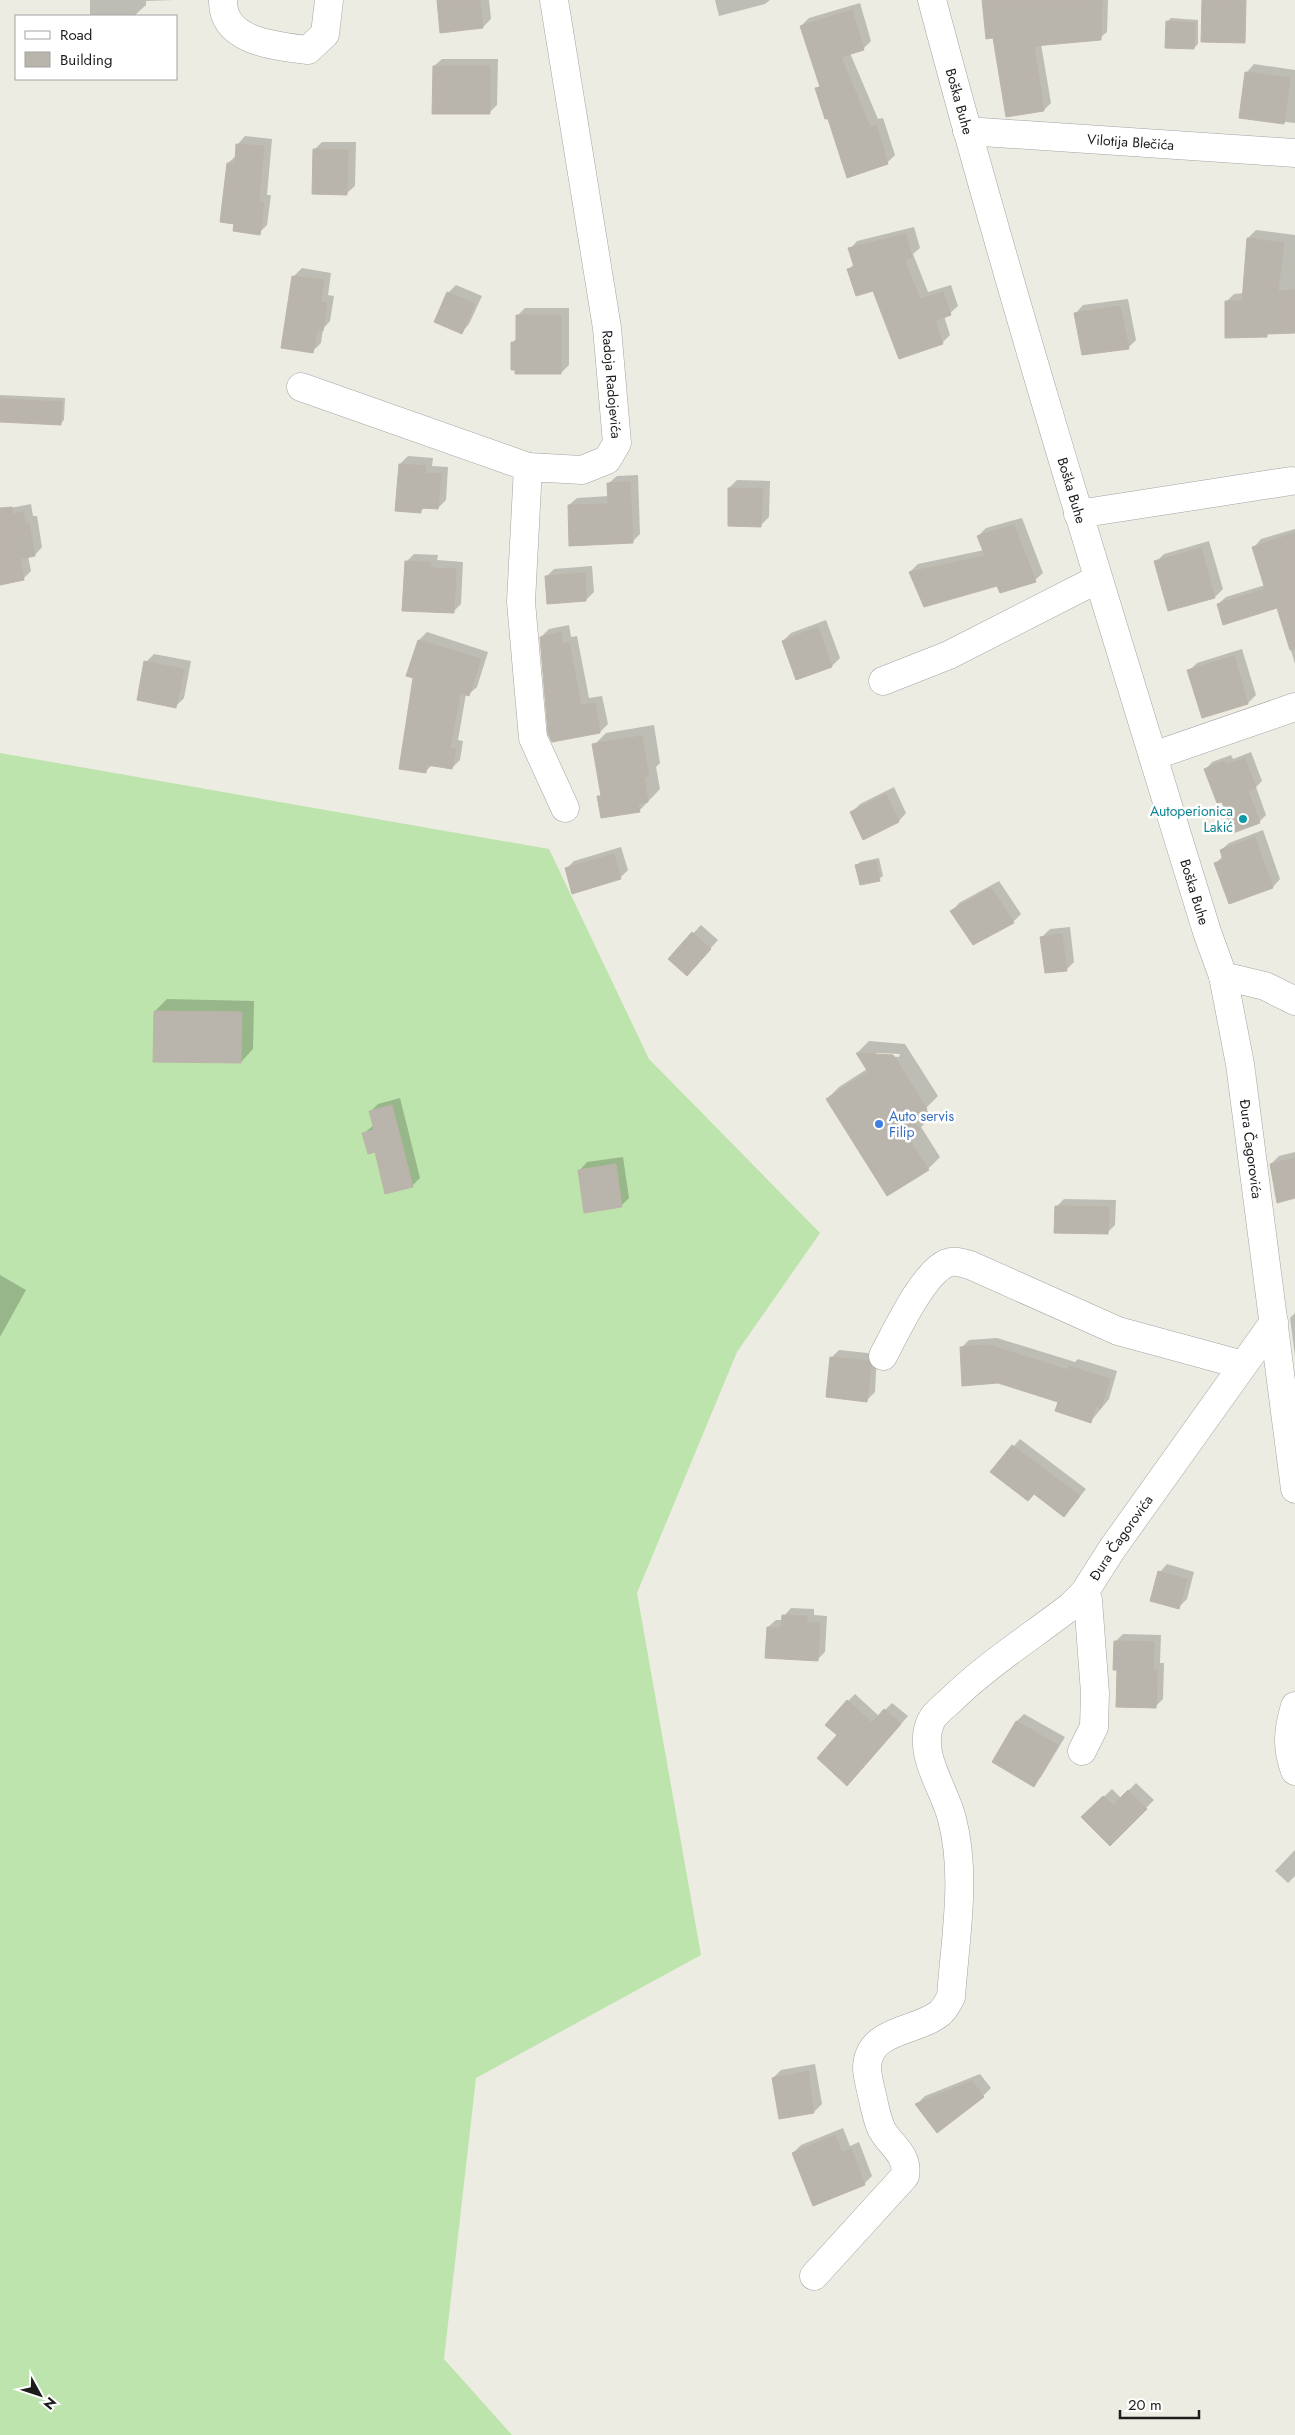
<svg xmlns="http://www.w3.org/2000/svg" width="1295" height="2435" font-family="Jost,sans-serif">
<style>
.grass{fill:#bde4ac}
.shadow{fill:#0003;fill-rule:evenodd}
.building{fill:#b9b4ac;stroke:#bdb5a7}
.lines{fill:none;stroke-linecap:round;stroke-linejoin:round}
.minor-casing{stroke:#a3a3a3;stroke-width:29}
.minor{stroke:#fff;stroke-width:28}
.culture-dot{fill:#0f9aa8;stroke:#fff;stroke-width:2}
.shop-dot{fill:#3f7fe0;stroke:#fff;stroke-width:2}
.labels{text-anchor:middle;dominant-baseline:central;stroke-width:5;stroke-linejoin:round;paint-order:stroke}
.street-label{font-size:14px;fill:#1c1c1c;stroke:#fff}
.culture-label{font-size:14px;fill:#0d838f;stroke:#fff;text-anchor:end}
.shop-label{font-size:14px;fill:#366cbe;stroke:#fff;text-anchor:start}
</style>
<rect width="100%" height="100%" fill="#edece3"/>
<!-- grass -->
<polygon class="grass" points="0,753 549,849 649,1059 820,1233 737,1352 637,1593 701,1955 476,2078 444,2359 512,2435 0,2435"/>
<!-- shadow -->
<g class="shadow">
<polygon points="90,0 174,0 146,1 146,5 134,16 90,16"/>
<polygon points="438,0 489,0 491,19 483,27"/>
<polygon points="715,0 770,0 765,4 719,16"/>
<polygon points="984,0 1108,0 1107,32 1100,38 1041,44 1051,103 1044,110 1007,116 994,36"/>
<polygon points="860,3 871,41 863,49 850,53 878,119 883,118 895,155 887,163 829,117 817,89 820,85 801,26 809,18"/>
<polygon points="1171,18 1198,20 1198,44 1194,48 1167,22"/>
<polygon points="442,59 498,59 497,105 489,113 434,66"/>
<polygon points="1254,64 1295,70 1295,123 1241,117 1247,72"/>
<polygon points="245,136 272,139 267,195 271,195 267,225 259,233 236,223 228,163 237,155 238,144"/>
<polygon points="322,142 356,142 355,186 347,193 314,150"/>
<polygon points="914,227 920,248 913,254 928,292 951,285 958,306 950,313 944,316 950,335 942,343 849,269 854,264 850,249 857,241"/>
<polygon points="1256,230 1295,235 1295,332 1226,302 1234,294 1244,293 1248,238"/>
<polygon points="302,268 331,273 328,295 334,296 330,321 323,329 321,343 313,351 283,347 294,276"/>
<polygon points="456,285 482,296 469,324 462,332 448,293"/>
<polygon points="1128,299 1136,340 1128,348 1076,313 1083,305"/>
<polygon points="525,308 569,308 569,365 561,373 512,343 517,338 517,316"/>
<polygon points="0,395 65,398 64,420 60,424 0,421"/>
<polygon points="408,456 433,458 432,466 448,467 446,500 438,508 425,507 420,512 400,464"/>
<polygon points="638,475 640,534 632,542 569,505 577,498 609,496 609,483 617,476"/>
<polygon points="737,480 770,481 769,517 761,525 729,488"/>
<polygon points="31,504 33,516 37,516 42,547 35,555 28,556 31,571 23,579 0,583 0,510"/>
<polygon points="1022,518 1043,573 1035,580 998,584 910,572 918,564 984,550 978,536 986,528"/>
<polygon points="1295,529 1295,664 1278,606 1218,604 1226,597 1265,585 1254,547 1261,539"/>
<polygon points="1209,541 1223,589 1215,597 1156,562 1164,554"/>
<polygon points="414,554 438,555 437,560 463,562 461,604 453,612 406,562"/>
<polygon points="592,566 594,592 586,600 546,577 554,569"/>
<polygon points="826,620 840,658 832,666 797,679 783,641 791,633"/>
<polygon points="569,625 571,637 577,636 589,698 602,696 608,724 600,732 553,741 541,637 549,629"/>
<polygon points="427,632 488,652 477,687 469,694 466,694 458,740 463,741 460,760 452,768 432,765 425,772 415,677 408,675 419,640"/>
<polygon points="1242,649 1256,695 1248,703 1202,716 1189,671 1197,663"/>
<polygon points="154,654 191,661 184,698 176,706 146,662"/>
<polygon points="654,725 660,763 656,767 660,789 639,811 599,797 602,794 594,745 606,733"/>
<polygon points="1251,752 1262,781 1256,787 1266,815 1259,822 1222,800 1206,769 1212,762 1231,755 1233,759"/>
<polygon points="894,787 906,813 899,821 852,812 860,804"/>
<polygon points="1263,830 1280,879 1273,887 1216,863 1223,856 1221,850 1229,843"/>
<polygon points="621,847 628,870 620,878 566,869 574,861"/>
<polygon points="879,858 883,876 879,879 857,865 860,862"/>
<polygon points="999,881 1021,914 1013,922 952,911 959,903"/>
<polygon points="701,925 718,940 695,966 670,959"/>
<polygon points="1070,927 1074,962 1067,969 1042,937 1050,929"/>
<polygon points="167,999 254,1001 253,1049 241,1062 155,1011"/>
<path d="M869 1041 905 1044 938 1096 926 1108 931 1117 921 1127 940 1157 928 1169 827 1099 839 1087 867 1069 857 1053ZM876 1053 900 1054 899 1057 876 1055Z"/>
<polygon points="400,1098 420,1178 412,1186 376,1150 364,1133 374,1125 370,1112 378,1104"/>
<polygon points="1295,1152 1295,1197 1271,1164 1279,1156"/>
<polygon points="623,1157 629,1198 621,1206 580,1170 587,1162"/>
<polygon points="1064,1199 1116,1200 1115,1225 1107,1233 1056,1207"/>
<polygon points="0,1275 26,1290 0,1337"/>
<polygon points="1295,1313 1295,1357 1290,1318"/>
<polygon points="997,1338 1075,1362 1078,1359 1117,1371 1109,1399 1091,1421 1060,1401 961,1348 969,1340"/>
<polygon points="839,1350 877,1354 875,1392 867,1400 831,1358"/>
<polygon points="1020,1439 1086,1489 1064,1516 1034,1493 992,1472"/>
<polygon points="1167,1564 1194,1572 1187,1599 1179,1607 1160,1572"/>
<polygon points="791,1608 814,1609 814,1615 827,1616 825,1652 817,1660 768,1627 776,1620 783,1620 784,1616"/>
<polygon points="1123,1634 1161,1635 1160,1663 1164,1663 1163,1699 1155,1707 1119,1669 1115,1642"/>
<polygon points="855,1694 879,1716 892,1703 908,1716 855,1777 839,1735 848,1701"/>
<polygon points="1024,1714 1065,1737 1041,1777 1033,1785 1017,1721"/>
<polygon points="1136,1783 1154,1800 1110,1844 1083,1817 1112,1789 1121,1798"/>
<polygon points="1295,1850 1295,1876 1288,1883 1275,1871"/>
<polygon points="815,2064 822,2104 814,2112 780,2118 773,2078 781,2070"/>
<polygon points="980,2074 991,2088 983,2096 917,2104 925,2096"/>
<polygon points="843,2128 850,2146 859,2142 872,2176 864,2184 793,2153 801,2145"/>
</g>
<!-- building -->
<g class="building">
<polygon points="437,0 480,0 483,28 440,33"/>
<polygon points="982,0 1102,0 1101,40 1034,46 1044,111 1006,117 993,38 986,39"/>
<polygon points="1202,0 1246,0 1245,43 1201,42"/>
<polygon points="852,10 864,50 841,57 870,127 876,125 888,164 847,178 828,119 825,119 815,88 820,87 800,26"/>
<polygon points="1166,21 1195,23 1194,49 1165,48"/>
<polygon points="433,66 490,66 490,114 432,114"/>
<polygon points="1245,72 1290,78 1284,124 1239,118"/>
<polygon points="236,144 264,146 259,202 264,203 260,235 233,231 234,224 220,222 227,163 235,163"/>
<polygon points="313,149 348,150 347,195 312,194"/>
<polygon points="906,234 912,257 905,261 920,299 943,292 951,315 935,321 943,344 899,359 873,291 856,296 847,269 854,267 848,248"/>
<polygon points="1247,238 1284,243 1278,291 1295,290 1295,333 1267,334 1267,337 1225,338 1225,301 1242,301"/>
<polygon points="292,276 324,280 321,302 327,303 323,331 317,330 313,353 281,348"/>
<polygon points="447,292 475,304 462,334 434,322"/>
<polygon points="1120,306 1129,349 1082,355 1074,313"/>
<polygon points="516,315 561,315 561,374 515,374 515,370 511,370 511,342 516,342"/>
<polygon points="0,399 62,402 61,425 0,422"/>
<polygon points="399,464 426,466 425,473 441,474 438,509 421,508 421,513 395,511"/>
<polygon points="630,482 633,543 569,546 568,505 608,504 607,483"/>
<polygon points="728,488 763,489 761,527 728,526"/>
<polygon points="12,507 13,514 23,512 26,524 29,523 35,556 20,559 24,580 0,585 0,508"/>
<polygon points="1014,525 1036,582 1000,593 997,586 924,607 909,572 985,556 977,536"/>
<polygon points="1295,533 1295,650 1290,650 1277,608 1223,625 1217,604 1265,589 1252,547"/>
<polygon points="1201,548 1215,598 1168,611 1154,561"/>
<polygon points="405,561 431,563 430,568 456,569 454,613 402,611"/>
<polygon points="585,573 586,601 547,604 545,576"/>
<polygon points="818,627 832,667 796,680 782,641"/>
<polygon points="561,632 563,644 569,643 581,705 595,703 600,733 552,742 548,734 540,637"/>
<polygon points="418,640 481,659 469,696 460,693 450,748 456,749 452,769 427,765 426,773 399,769 413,678 406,676"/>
<polygon points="1234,656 1248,704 1202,718 1187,670"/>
<polygon points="144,661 184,669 176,708 137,700"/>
<polygon points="642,736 649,776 644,777 648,802 638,804 640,812 601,818 597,796 601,796 592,744"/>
<polygon points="1245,758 1256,788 1248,791 1260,823 1233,833 1222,802 1217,803 1204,769 1224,761 1226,765"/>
<polygon points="886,794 899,822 863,840 850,812"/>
<polygon points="1255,837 1273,888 1229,904 1214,863 1223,860 1220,850"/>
<polygon points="614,854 621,879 572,894 565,868"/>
<polygon points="876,861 880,881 860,885 855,865"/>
<polygon points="991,888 1014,923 973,945 950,911"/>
<polygon points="692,932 711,949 687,976 668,959"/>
<polygon points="1062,934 1067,971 1045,973 1040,937"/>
<polygon points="154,1011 242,1012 241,1063 153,1062"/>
<polygon points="856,1053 893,1055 927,1109 912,1118 920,1130 908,1138 929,1170 887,1196 826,1099 868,1072"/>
<polygon points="392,1105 413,1187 385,1194 375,1152 368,1154 362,1133 374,1130 369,1111"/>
<polygon points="1295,1158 1295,1198 1277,1203 1270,1164"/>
<polygon points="616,1164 622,1207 584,1213 578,1170"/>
<polygon points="1055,1206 1109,1207 1108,1234 1054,1233"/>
<polygon points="989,1345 1068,1370 1069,1366 1110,1379 1101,1408 1096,1406 1091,1423 1055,1411 1058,1402 998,1383 962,1386 960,1347"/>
<polygon points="830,1357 869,1361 871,1365 867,1402 826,1397"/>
<polygon points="1012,1445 1080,1496 1064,1517 1034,1494 1028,1501 990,1472"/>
<polygon points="1158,1571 1187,1579 1179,1609 1150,1601"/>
<polygon points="782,1615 807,1616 807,1623 820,1623 818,1661 765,1658 767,1627 781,1628"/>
<polygon points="1114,1641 1154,1642 1153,1671 1157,1671 1156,1708 1116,1707 1117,1670 1113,1670"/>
<polygon points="847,1700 872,1723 884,1709 901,1724 847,1786 817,1758 837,1735 825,1725"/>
<polygon points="1016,1721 1058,1745 1034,1787 992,1762"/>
<polygon points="1128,1790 1147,1809 1110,1846 1081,1817 1103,1796 1113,1805"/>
<polygon points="808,2071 814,2113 779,2119 772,2078"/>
<polygon points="972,2081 984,2097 937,2133 915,2104"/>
<polygon points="835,2135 842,2153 851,2149 865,2185 813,2206 792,2153"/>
</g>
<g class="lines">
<!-- minor casing -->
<g class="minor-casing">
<g id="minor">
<path d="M223 0C222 42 276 46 308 50L325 34 329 0"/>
<path id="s1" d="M554 0 607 328 617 443 607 460 582 470 528 467 521 602 533 738 565 808"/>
<path id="s2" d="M932 0C1015 313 1112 623 1207 932L1223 976 1240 1064 1295 1489"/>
<path id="s3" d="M967 131 1295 153"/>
<polyline points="301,387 528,467"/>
<polyline points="1078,514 1291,481"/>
<polyline points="883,681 949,655 1098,579"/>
<polyline points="1153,756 1295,707"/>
<polyline points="1223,976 1265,986 1295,1001"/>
<path d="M883 1356C896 1332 923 1273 947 1263 955 1260 962 1263 970 1265L1118 1331 1243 1365"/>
<path d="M1295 1706C1288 1730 1286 1747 1295 1771"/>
<polyline points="1082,1751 1094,1727 1095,1693 1088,1600 1084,1593"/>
<path id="s4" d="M814 2276 905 2176C909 2155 891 2146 882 2130 878 2122 876 2113 874 2104 872 2093 867 2078 867 2067 869 2028 918 2032 940 2013 945 2009 948 2002 951 1997 955 1939 967 1876 952 1819 945 1789 916 1753 931 1721 934 1714 943 1707 949 1702 985 1666 1031 1637 1071 1606L1084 1593 1112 1549 1274 1322"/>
</g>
</g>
<!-- minor -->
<use href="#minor" class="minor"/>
</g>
<!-- markers -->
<circle class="culture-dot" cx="1243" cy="819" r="5"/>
<circle class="shop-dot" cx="879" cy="1124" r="5"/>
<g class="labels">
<!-- street labels -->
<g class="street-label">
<text stroke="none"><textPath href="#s2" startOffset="105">Boška Buhe</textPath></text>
<text stroke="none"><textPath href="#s3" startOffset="164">Vilotija Blečića</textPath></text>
<text stroke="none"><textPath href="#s1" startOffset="389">Radoja Radojevića</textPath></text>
<text stroke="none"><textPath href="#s2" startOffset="510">Boška Buhe</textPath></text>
<text stroke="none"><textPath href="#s2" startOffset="930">Boška Buhe</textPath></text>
<text stroke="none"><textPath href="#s2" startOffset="1194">Đura Čagorovića</textPath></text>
<text stroke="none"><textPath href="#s4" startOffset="918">Đura Čagorovića</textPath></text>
</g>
<!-- culture labels -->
<g class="culture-label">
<text x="1233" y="811">Autoperionica<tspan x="1233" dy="16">Lakić</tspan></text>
</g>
<!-- shop labels -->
<g class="shop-label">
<text x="889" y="1116">Auto servis<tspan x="889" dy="16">Filip</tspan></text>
</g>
</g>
<!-- legend -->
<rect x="15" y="15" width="162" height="65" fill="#ffffff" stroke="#a4a4a4"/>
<rect x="25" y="31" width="25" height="8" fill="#ffffff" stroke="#a4a4a4"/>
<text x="60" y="40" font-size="15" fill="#1c1c1c">Road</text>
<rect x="25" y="52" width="25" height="15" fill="#b9b4ac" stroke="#a4a4a4"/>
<text x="60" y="65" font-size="15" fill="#1c1c1c">Building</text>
<!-- north arrow -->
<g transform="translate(40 2395) rotate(130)" stroke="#ffffff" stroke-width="4" paint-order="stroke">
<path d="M0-4L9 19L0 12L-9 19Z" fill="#1c1c1c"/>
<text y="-8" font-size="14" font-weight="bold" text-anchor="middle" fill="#1c1c1c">N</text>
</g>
<!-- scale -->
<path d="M1120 2410v8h79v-8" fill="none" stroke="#1c1c1c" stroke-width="2.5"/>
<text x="1128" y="2410" font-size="15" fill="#1c1c1c" stroke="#ffffff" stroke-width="4" paint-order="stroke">20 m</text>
</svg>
